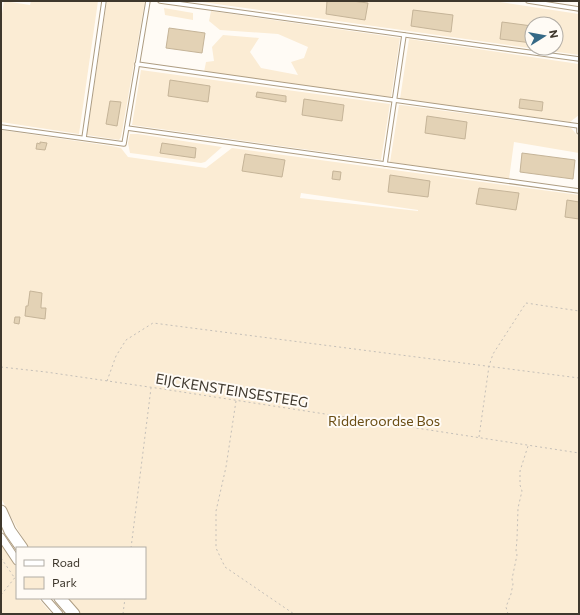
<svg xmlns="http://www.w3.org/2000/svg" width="580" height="615" font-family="Commissioner,sans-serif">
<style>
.green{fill:#fbecd4;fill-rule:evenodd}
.building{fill:#e3d2b5;stroke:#c5b498}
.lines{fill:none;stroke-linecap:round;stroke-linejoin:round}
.service-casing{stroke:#ae9d82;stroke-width:5.5}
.minor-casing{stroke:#ae9d82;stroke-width:9}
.primary-casing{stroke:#ae9d82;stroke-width:13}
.path{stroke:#c4bfb8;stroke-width:1;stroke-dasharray:2 3;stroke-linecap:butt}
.service{stroke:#fff;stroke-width:3.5}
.minor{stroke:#fff;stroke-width:7}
.primary{stroke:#fff;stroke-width:11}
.labels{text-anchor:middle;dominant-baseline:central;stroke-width:4;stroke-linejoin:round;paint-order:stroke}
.street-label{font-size:14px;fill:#3e372c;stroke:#fffbf5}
.park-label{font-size:14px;fill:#6a4d14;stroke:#fffbf5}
</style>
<rect width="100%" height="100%" fill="#fffbf5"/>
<!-- green -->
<g class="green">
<polygon points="4,1 30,5 31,1 98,1 79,134 1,122 1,20"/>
<polygon points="107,1 145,1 121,137 119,140 87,135"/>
<path d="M195 1H494L579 14V55ZM532 24H556V48H532Z"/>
<polygon points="164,8 193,13 193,20 165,15"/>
<polygon points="211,11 400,38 391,97 204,72 206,62 214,61 212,47 223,35 259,38 250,52 261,68 298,75 291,62 304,58 308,47 278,34 220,30 209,21"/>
<polygon points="409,39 579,64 579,115 570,122 400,99"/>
<polygon points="141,70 390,104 381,160 132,125"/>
<polygon points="399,105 401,105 567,127 571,128 579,137 579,153 514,142 509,179 390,162"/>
<path d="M1 130 111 146 121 148 128 157 206 168 232 148 579 195V614H78L65 598H145V548H29L18 530 1 498ZM301 193 418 210V211L300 198Z"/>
<polygon points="130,134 138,134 222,147 205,162 201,163 138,154 130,153 128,143"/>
<polygon points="1,543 17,568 17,598 38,598 52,614 1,614"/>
</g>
<!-- building -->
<g class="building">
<polygon points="327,1 352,1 368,3 365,20 326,14"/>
<polygon points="413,10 453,15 451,32 411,26"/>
<polygon points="502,22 532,26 532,43 500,39"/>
<polygon points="169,28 205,33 202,53 166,48"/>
<polygon points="170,80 210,86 208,102 168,96"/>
<polygon points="257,92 286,96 286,102 256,97"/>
<polygon points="304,99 344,105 342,121 302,115"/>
<polygon points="520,99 543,102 542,111 519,108"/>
<polygon points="110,101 121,102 117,126 106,124"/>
<polygon points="427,116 467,122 465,139 425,133"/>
<polygon points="40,142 47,143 45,150 36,149 37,143 40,144"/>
<polygon points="162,143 196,148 195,158 160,153"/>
<polygon points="522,153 575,160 573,179 520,172"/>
<polygon points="245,154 285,160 282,177 242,171"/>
<polygon points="333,171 341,172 340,180 332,179"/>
<polygon points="390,175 430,181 428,197 388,192"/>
<polygon points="479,188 519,193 516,210 476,204"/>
<polygon points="567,200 579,202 579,219 565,217"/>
<polygon points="30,291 42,293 41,306 41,308 46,308 45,319 25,316 26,306 28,306"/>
<polygon points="15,317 20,317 19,324 14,323"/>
</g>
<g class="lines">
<!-- service casing -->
<g class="service-casing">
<g id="service">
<polyline points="160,1 579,59"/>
<polyline points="528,1 579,9"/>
<polyline points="137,64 579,126"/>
<polyline points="579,126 579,132"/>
<polyline points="1,127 124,144 148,1"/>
<polyline points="127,128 579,191"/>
<polyline points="84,138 104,1"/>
<polyline points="385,164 404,35"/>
</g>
</g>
<!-- minor casing -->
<g class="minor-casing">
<g id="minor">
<polyline points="1,537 17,561"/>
<polyline points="45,598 59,614"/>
</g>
</g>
<!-- primary casing -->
<g class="primary-casing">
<g id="primary">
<polyline points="1,511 10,531 22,548"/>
<polyline points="60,598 74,614"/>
</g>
</g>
<!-- path -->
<g class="path">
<polyline points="1,367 46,372 156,388 579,453"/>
<polyline points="107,381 116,356 126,340 153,323 579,378"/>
<polyline points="236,401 226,467 216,511 216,548 225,567 294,614"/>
<polyline points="479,437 489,366 493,354 526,303 579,311"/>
<polyline points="131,548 151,388"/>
<polyline points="1,558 14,577"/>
<polyline points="1,595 17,575"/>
<polyline points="123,614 125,598"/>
<polyline points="508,614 506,607 511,594 513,584 512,579 517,555 516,551 517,539 518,508 522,491 520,485 520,471 528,446"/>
</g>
<!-- service -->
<use href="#service" class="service"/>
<!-- minor -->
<use href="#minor" class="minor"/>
<!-- primary -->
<use href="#primary" class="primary"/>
</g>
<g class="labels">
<!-- street labels -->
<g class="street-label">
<text transform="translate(232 390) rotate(9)">EIJCKENSTEINSESTEEG</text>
</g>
<!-- park labels -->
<g class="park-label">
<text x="384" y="420">Ridderoordse Bos</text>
</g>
</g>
<!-- border -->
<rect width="580" height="615" fill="none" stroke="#3e372c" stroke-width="4"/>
<!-- legend -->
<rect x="16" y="547" width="130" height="52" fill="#fffbf5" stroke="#b2ada5"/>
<rect x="24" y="560" width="20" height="6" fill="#ffffff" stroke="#b2ada5"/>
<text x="52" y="567" font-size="12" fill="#3e372c">Road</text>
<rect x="24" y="577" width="20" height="12" fill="#fbecd4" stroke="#b2ada5"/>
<text x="52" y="587" font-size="12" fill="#3e372c">Park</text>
<!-- north arrow -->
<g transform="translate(544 36) rotate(79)"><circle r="19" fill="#fffbf5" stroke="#b2ada5"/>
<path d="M0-3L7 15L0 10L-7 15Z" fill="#356986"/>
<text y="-6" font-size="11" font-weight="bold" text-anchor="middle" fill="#3e372c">N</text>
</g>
</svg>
